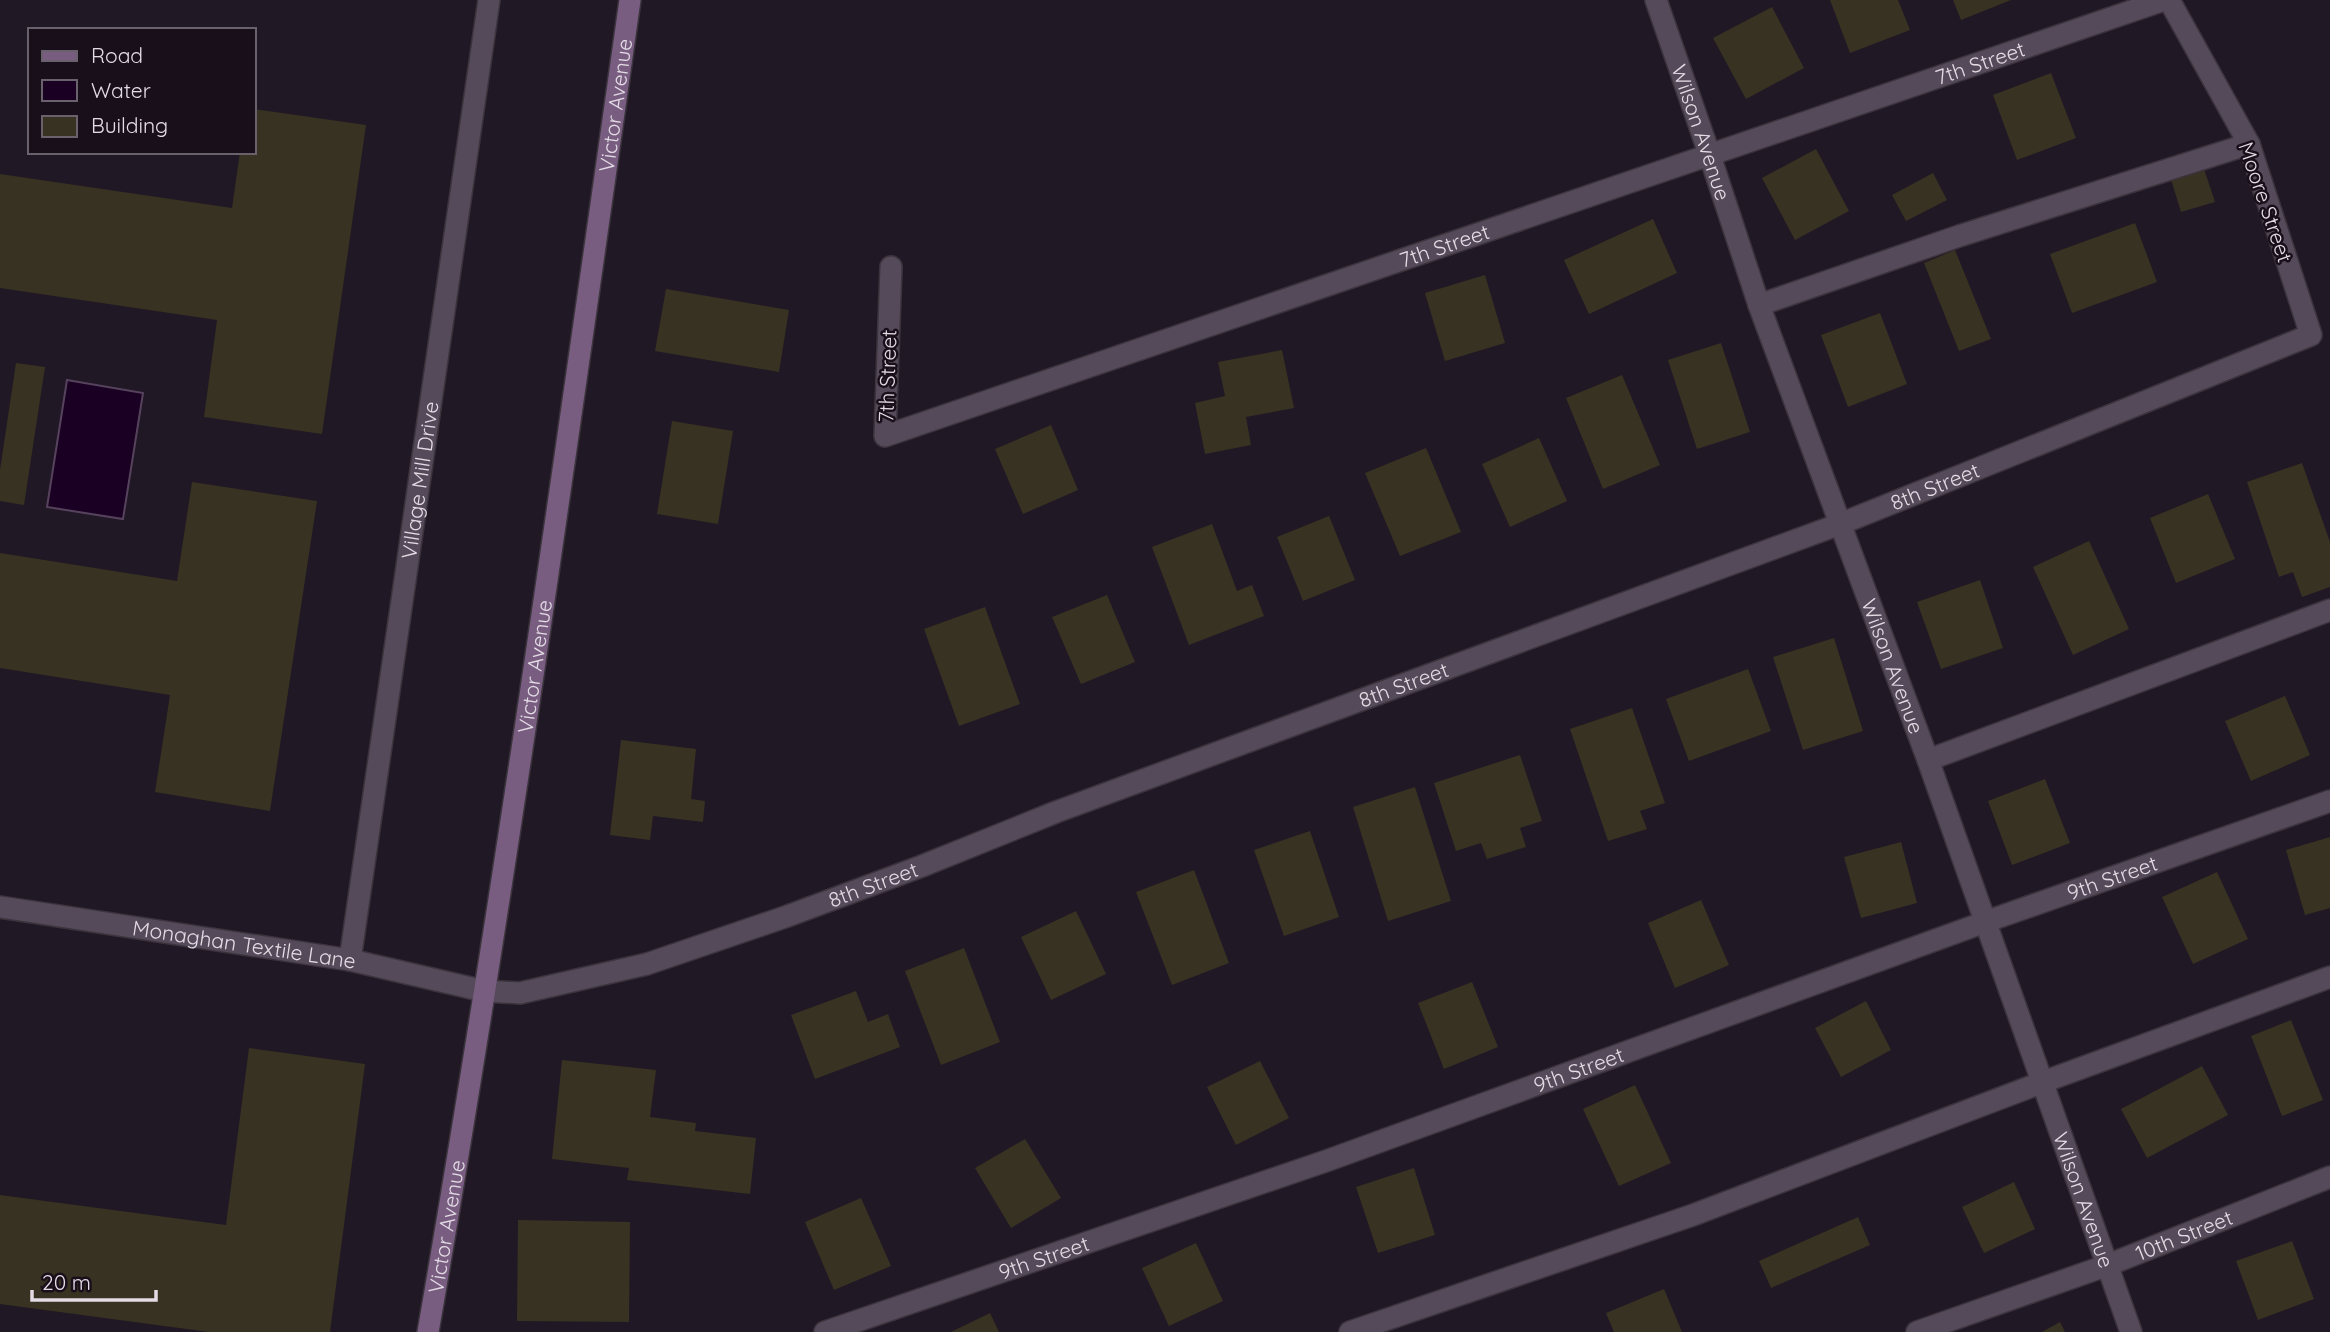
<svg xmlns="http://www.w3.org/2000/svg" width="2330" height="1332" font-family="Quicksand,sans-serif">
<style>
.water{fill:#1a0023;stroke:#56425d;stroke-width:2}
.building{fill:#373221}
.lines{fill:none;stroke-linecap:round;stroke-linejoin:round}
.lane-casing{stroke:#3b343d;stroke-width:24}
.street-casing{stroke:#3b343d;stroke-width:24}
.secondary-casing{stroke:#3b343d;stroke-width:24}
.lane{stroke:#554a59;stroke-width:21}
.street{stroke:#554a59;stroke-width:21}
.secondary{stroke:#785d80;stroke-width:21}
.labels{text-anchor:middle;dominant-baseline:central;stroke-width:5;stroke-linejoin:round;paint-order:stroke}
.street-label{font-size:21px;fill:#e3dce5;stroke:#180f1b}
</style>
<rect width="100%" height="100%" fill="#211825"/>
<!-- water -->
<polygon class="water" points="67,380 143,393 123,519 47,507"/>
<!-- building -->
<g class="building">
<polygon points="1830,0 1898,0 1910,30 1850,53"/>
<polygon points="1953,0 2011,0 1961,20"/>
<polygon points="1772,7 1804,68 1746,99 1713,38"/>
<polygon points="2051,73 2076,138 2017,160 1993,95"/>
<polygon points="254,109 366,125 322,434 204,417 217,320 0,288 0,174 232,208 240,152 254,152"/>
<polygon points="1816,149 1849,211 1795,240 1762,178"/>
<polygon points="2203,166 2215,202 2181,212 2170,176"/>
<polygon points="1933,173 1947,200 1906,221 1892,195"/>
<polygon points="1653,219 1677,273 1589,314 1564,260"/>
<polygon points="2135,223 2157,282 2072,313 2050,254"/>
<polygon points="1955,250 1991,339 1959,351 1924,263"/>
<polygon points="1485,275 1505,343 1445,361 1425,293"/>
<polygon points="666,289 789,310 779,372 655,351"/>
<polygon points="1880,313 1907,384 1848,407 1821,335"/>
<polygon points="1721,343 1750,432 1697,449 1668,360"/>
<polygon points="1282,350 1294,408 1246,417 1251,445 1205,454 1195,403 1225,396 1218,362"/>
<polygon points="16,363 45,367 24,505 0,501 0,470"/>
<polygon points="1622,375 1660,465 1603,489 1566,398"/>
<polygon points="672,421 733,431 718,524 657,514"/>
<polygon points="1051,425 1078,490 1023,514 995,449"/>
<polygon points="1539,438 1567,501 1510,527 1482,464"/>
<polygon points="1426,448 1461,532 1400,556 1365,473"/>
<polygon points="2302,463 2330,542 2330,587 2302,597 2293,572 2279,577 2247,482"/>
<polygon points="192,482 317,501 270,811 155,792 170,695 0,668 0,553 177,581"/>
<polygon points="2208,494 2235,559 2176,583 2150,518"/>
<polygon points="1329,516 1355,580 1303,601 1277,537"/>
<polygon points="1212,524 1237,591 1252,585 1264,616 1189,645 1152,547"/>
<polygon points="2089,541 2129,629 2073,655 2033,567"/>
<polygon points="1980,580 2003,648 1941,669 1917,602"/>
<polygon points="1107,595 1135,662 1081,684 1052,617"/>
<polygon points="985,607 1020,704 959,726 924,629"/>
<polygon points="1834,638 1863,731 1803,750 1773,657"/>
<polygon points="1748,669 1771,731 1689,761 1666,699"/>
<polygon points="2285,696 2310,755 2251,781 2225,721"/>
<polygon points="1632,708 1665,803 1640,811 1647,829 1608,841 1570,729"/>
<polygon points="621,740 696,749 691,799 705,801 703,822 653,816 650,840 610,835"/>
<polygon points="1520,755 1542,821 1520,828 1526,847 1487,859 1481,843 1456,851 1434,783"/>
<polygon points="2045,779 2070,843 2012,865 1988,801"/>
<polygon points="1415,787 1451,901 1388,921 1353,807"/>
<polygon points="1310,831 1339,917 1284,936 1254,850"/>
<polygon points="2330,837 2330,908 2305,915 2286,850"/>
<polygon points="1901,842 1917,903 1861,918 1844,857"/>
<polygon points="1194,870 1229,963 1172,985 1136,892"/>
<polygon points="2217,872 2248,939 2193,964 2162,897"/>
<polygon points="1701,900 1729,965 1675,988 1648,923"/>
<polygon points="1076,911 1106,974 1051,1000 1021,937"/>
<polygon points="964,948 1000,1042 941,1065 905,971"/>
<polygon points="1472,982 1498,1047 1444,1069 1418,1003"/>
<polygon points="856,991 868,1022 888,1014 900,1047 815,1079 791,1015"/>
<polygon points="1866,1001 1891,1050 1841,1077 1815,1028"/>
<polygon points="2291,1020 2323,1100 2282,1116 2251,1036"/>
<polygon points="249,1048 365,1064 330,1332 209,1332 0,1304 0,1195 226,1225"/>
<polygon points="562,1060 656,1070 650,1117 696,1123 695,1131 756,1138 750,1194 627,1180 629,1168 552,1159"/>
<polygon points="1260,1061 1289,1118 1236,1145 1207,1087"/>
<polygon points="2202,1066 2228,1115 2147,1158 2121,1109"/>
<polygon points="1635,1085 1671,1163 1619,1186 1583,1109"/>
<polygon points="1025,1139 1061,1198 1011,1228 975,1168"/>
<polygon points="1414,1168 1435,1235 1378,1253 1356,1187"/>
<polygon points="2014,1182 2035,1229 1984,1253 1962,1207"/>
<polygon points="861,1198 891,1266 834,1290 805,1222"/>
<polygon points="1858,1217 1870,1245 1771,1288 1759,1261"/>
<polygon points="518,1220 630,1222 629,1322 517,1321"/>
<polygon points="2292,1241 2314,1299 2258,1320 2236,1261"/>
<polygon points="1196,1243 1223,1301 1169,1326 1142,1268"/>
<polygon points="1664,1289 1682,1332 1614,1332 1606,1313"/>
<polygon points="990,1313 999,1332 951,1332"/>
<polygon points="2060,1322 2065,1332 2042,1332"/>
</g>
<g class="lines">
<!-- lane casing -->
<g class="lane-casing">
<g id="lane">
<polyline points="1759,305 1959,236 2249,144"/>
<polyline points="1928,760 2330,610"/>
<path id="s1" d="M0 907 350 960 484 991"/>
<path id="s2" d="M350 960 489 0"/>
<polyline points="1350,1332 1693,1215 2043,1082 2330,977"/>
</g>
</g>
<!-- street casing -->
<g class="street-casing">
<g id="street">
<path id="s3" d="M1656 0 1710 156 1759 305 1928 760 2131 1332"/>
<path id="s4" d="M891 267 885 436 2164 0"/>
<path id="s5" d="M484 991 520 993 647 964 785 917 922 866 1056 812 1840 524 2311 335 2249 144 2169 0"/>
<path id="s6" d="M825 1332 1326 1161 1985 922 2330 801"/>
<path id="s7" d="M1917 1332 2108 1265 2330 1177"/>
</g>
</g>
<!-- secondary casing -->
<g class="secondary-casing">
<g id="secondary">
<path id="s8" d="M428 1332C505 890 567 445 630 0"/>
</g>
</g>
<!-- lane -->
<use href="#lane" class="lane"/>
<!-- street -->
<use href="#street" class="street"/>
<!-- secondary -->
<use href="#secondary" class="secondary"/>
</g>
<g class="labels">
<!-- street labels -->
<g class="street-label">
<text stroke="none"><textPath href="#s4" startOffset="1326">7th Street</textPath></text>
<text stroke="none"><textPath href="#s8" startOffset="1241">Victor Avenue</textPath></text>
<text stroke="none"><textPath href="#s3" startOffset="140">Wilson Avenue</textPath></text>
<text transform="translate(2266 202) rotate(71)">Moore Street</text>
<text stroke="none"><textPath href="#s4" startOffset="760">7th Street</textPath></text>
<text transform="translate(887 376) rotate(-88)">7th Street</text>
<text stroke="none"><textPath href="#s2" startOffset="485">Village Mill Drive</textPath></text>
<text stroke="none"><textPath href="#s5" startOffset="1540">8th Street</textPath></text>
<text stroke="none"><textPath href="#s3" startOffset="707">Wilson Avenue</textPath></text>
<text stroke="none"><textPath href="#s8" startOffset="674">Victor Avenue</textPath></text>
<text stroke="none"><textPath href="#s5" startOffset="973">8th Street</textPath></text>
<text stroke="none"><textPath href="#s6" startOffset="1365">9th Street</textPath></text>
<text stroke="none"><textPath href="#s5" startOffset="406">8th Street</textPath></text>
<text stroke="none"><textPath href="#s1" startOffset="247">Monaghan Textile Lane</textPath></text>
<text stroke="none"><textPath href="#s6" startOffset="798">9th Street</textPath></text>
<text stroke="none"><textPath href="#s3" startOffset="1274">Wilson Avenue</textPath></text>
<text stroke="none"><textPath href="#s8" startOffset="107">Victor Avenue</textPath></text>
<text stroke="none"><textPath href="#s7" startOffset="284">10th Street</textPath></text>
<text stroke="none"><textPath href="#s6" startOffset="231">9th Street</textPath></text>
</g>
</g>
<!-- legend -->
<rect x="28" y="28" width="228" height="126" fill="#180f1b" stroke="#69616c" stroke-width="2"/>
<rect x="42" y="51" width="35" height="10" fill="#785d80" stroke="#69616c" stroke-width="2"/>
<text x="91" y="63" font-size="21" fill="#e3dce5">Road</text>
<rect x="42" y="80" width="35" height="21" fill="#1a0023" stroke="#69616c" stroke-width="2"/>
<text x="91" y="98" font-size="21" fill="#e3dce5">Water</text>
<rect x="42" y="116" width="35" height="21" fill="#373221" stroke="#69616c" stroke-width="2"/>
<text x="91" y="133" font-size="21" fill="#e3dce5">Building</text>
<!-- scale -->
<path d="M32 1290v10h124v-10" fill="none" stroke="#e3dce5" stroke-width="3.5"/>
<text x="42" y="1290" font-size="21" fill="#e3dce5" stroke="#180f1b" stroke-width="5" paint-order="stroke">20 m</text>
</svg>
